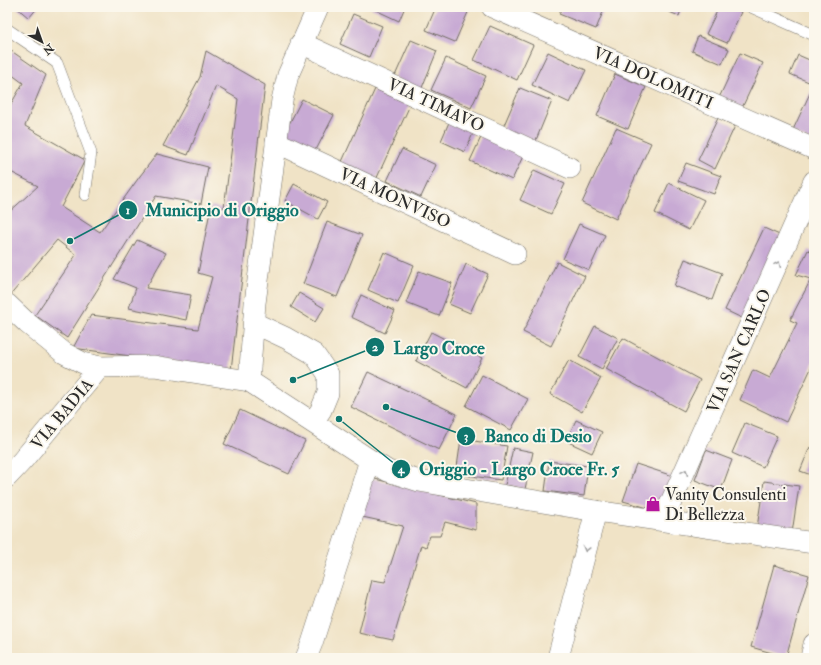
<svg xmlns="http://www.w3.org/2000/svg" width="821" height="665" font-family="'IM FELL Double Pica',serif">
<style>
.building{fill:#c8aad4}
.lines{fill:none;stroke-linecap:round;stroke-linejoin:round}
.lane-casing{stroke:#706b61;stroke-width:12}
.street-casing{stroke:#706b61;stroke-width:22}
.lane{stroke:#fff;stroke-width:11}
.street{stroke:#fff;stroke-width:21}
.oneway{stroke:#a0a0a0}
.labels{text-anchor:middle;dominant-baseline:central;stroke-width:4;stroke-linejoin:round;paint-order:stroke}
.street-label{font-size:17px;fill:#2b2b2b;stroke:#fbf7ec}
.poi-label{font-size:17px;fill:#2b2b2b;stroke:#fbf7ec;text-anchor:start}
.leader{fill:none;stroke:#0f766e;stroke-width:1.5}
.callout-dot{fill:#0f766e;stroke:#fbf7ec;stroke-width:1.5}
.mark-label{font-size:12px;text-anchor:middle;font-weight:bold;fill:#fff}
.callout-label{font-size:18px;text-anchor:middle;font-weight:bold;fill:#0f766e;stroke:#fbf7ec;stroke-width:4;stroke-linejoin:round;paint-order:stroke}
</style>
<rect width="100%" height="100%" fill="#fbf7ec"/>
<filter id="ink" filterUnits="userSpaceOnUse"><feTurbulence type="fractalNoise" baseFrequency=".025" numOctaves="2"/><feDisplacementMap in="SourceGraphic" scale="8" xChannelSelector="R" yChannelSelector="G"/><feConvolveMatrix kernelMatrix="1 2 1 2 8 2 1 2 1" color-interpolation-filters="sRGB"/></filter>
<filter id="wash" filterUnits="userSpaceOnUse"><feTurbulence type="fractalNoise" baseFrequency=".012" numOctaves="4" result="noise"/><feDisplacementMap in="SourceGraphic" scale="16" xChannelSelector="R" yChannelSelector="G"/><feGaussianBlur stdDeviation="0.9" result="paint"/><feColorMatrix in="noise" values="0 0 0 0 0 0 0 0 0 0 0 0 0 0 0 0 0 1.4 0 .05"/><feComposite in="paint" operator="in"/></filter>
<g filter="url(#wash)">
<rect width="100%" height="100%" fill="#f0e3c6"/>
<g id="blocks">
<!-- building -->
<g class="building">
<polygon points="16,7 38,7 29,18"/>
<polygon points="369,7 405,7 399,21"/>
<polygon points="436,7 462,7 469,10 455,42 426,30"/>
<polygon points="562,7 605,7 596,29 559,14"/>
<polygon points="657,7 682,7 679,16"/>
<polygon points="719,7 731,7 741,12 727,43 706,34"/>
<polygon points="353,14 382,26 369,57 340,44"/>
<polygon points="490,26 533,45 517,80 474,60"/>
<polygon points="698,36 729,49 722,64 692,51"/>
<polygon points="411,40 437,51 421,90 394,78"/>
<polygon points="7,48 46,75 25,126 85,160 61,207 100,232 140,176 157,154 208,167 201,204 156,196 67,338 35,315 76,255 57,240 8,298 7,296 7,214 38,186 7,170 7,111 23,83 7,71"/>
<polygon points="206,51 265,85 231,370 73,348 91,315 198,329 212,277 198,273 211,206 224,208 238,99 216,86 188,155 163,146 200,77"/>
<polygon points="548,52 586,70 570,103 532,85"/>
<polygon points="740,53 763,63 741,110 718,100"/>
<polygon points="798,55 814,62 814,77 811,83 790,74"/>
<polygon points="446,58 486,76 471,108 431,90"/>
<polygon points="615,74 646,87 628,129 597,116"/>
<polygon points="520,88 552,101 534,145 501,132"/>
<polygon points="375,89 410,105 375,182 340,166"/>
<polygon points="811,91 814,92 814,143 792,132"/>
<polygon points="302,99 334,115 315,152 283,136"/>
<polygon points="718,118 735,126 715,169 698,160"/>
<polygon points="450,120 474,131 465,152 441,141"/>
<polygon points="616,128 651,143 616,219 582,203"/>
<polygon points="482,135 524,154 512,180 470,161"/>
<polygon points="402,149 436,165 421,197 387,181"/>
<polygon points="686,163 721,176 714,194 678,181"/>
<polygon points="534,170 565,184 551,214 520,200"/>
<polygon points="669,183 704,200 689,230 655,213"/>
<polygon points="294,184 327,202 318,219 285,201"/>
<polygon points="327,222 362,235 337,297 303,284"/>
<polygon points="579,224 605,235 589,270 563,259"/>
<polygon points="764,228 786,238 746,320 725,310"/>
<polygon points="137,240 166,253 146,288 191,295 186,320 129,308 136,288 114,279"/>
<polygon points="808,250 814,252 814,362 786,422 740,400 753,370 770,378 797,323 790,320 811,279 796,275"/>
<polygon points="384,252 414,265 398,303 368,290"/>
<polygon points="685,259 722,273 712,300 674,286"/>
<polygon points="557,262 585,276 551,346 523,332"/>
<polygon points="466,264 488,274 470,313 449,304"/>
<polygon points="419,271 452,283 439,316 406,303"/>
<polygon points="299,293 324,308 315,322 291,307"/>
<polygon points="361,295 395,311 385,333 351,317"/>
<polygon points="595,326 618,338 602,369 579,357"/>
<polygon points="431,332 482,358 467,388 416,361"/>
<polygon points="623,338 700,380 684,411 606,369"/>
<polygon points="569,360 601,378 582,412 550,394"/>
<polygon points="368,372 457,414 439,450 351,407"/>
<polygon points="482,375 528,399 511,430 466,406"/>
<polygon points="240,410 305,441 289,474 224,444"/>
<polygon points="576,420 602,432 592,453 566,441"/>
<polygon points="745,423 777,436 763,467 732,453"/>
<polygon points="461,439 507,446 501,480 456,474"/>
<polygon points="810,447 814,448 814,476 800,471"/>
<polygon points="513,448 533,452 525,489 505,485"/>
<polygon points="706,450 732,460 721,490 695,480"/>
<polygon points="549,461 588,466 584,496 545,491"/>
<polygon points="636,464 673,476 659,511 623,501"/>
<polygon points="371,478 476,504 476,530 445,522 440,536 430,536 426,547 421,545 393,640 359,633 372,580 385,582 403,526 358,516"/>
<polygon points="764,481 799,486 792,533 757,528"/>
<polygon points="774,565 809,575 786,657 751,647"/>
</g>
</g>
</g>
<g filter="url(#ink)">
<use href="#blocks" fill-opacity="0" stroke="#706b61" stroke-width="1"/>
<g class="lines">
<!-- lane casing -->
<g class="lane-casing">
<g id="lane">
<polyline points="751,7 814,35"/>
<polyline points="7,29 57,63 91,153 85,195"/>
</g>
</g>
<!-- street casing -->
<g class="street-casing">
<g id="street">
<polyline points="492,7 814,149"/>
<polyline points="301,43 570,168"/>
<polyline points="276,142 515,254"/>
<polyline points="7,304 27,323 64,353 83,363 100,367 154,366 249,381 370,460 388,471 419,481 442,485 596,511 814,543"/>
<polyline points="254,323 286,338 314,354 328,374 328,393 321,410 313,422"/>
<polyline points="249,381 255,303 282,100 288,75 318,7"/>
<polyline points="7,477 22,461 100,367"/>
<polyline points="663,520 814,181"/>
<polyline points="306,658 312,643 341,553 370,460"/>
<polyline points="558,658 596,511"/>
<polyline points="811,658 814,644"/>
</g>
</g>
<!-- lane -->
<use href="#lane" class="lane"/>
<!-- street -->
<use href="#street" class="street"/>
</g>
<!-- one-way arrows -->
<defs><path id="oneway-chevron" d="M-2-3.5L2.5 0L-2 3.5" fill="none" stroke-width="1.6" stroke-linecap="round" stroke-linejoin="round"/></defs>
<g class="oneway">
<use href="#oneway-chevron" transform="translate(778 264) rotate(-66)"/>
<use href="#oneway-chevron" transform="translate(685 472) rotate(-66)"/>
<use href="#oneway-chevron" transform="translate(586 549) rotate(105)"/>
</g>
</g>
<!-- icons -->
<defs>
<g id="shop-bare" transform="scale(1.2)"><path d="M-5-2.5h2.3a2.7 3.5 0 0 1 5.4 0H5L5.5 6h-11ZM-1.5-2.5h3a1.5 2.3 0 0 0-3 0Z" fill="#b5179e" stroke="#fbf7ec" stroke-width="2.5" paint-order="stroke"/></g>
</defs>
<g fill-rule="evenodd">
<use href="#shop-bare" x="653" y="504"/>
</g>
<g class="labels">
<!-- street labels -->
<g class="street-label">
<text transform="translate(653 78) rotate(24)">VIA DOLOMITI</text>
<text transform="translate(436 105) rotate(25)">VIA TIMAVO</text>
<text transform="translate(395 198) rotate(25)">VIA MONVISO</text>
<text transform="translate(739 351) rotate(-66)">VIA SAN CARLO</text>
<text transform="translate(62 414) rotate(-50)">VIA BADIA</text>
</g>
<!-- poi labels -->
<g class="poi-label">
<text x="665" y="494">Vanity Consulenti<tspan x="665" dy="20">Di Bellezza</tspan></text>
</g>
</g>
<!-- callouts -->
<path class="leader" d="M70 241L128 210M293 380L375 347M386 407L466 436M339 419L401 469"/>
<g class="callout-dot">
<circle cx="70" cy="241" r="4"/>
<circle cx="293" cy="380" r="4"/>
<circle cx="386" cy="407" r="4"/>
<circle cx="339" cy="419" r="4"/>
<circle cx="128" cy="210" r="10"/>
<circle cx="375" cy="347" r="10"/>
<circle cx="466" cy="436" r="10"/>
<circle cx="401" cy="469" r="10"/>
</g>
<g class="mark-label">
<text x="128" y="214">1</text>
<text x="375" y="351">2</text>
<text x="466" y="440">3</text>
<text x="401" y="473">4</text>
</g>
<g class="callout-label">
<text x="222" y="216">Municipio di Origgio</text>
<text x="439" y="354">Largo Croce</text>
<text x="538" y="442">Banco di Desio</text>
<text x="519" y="475">Origgio - Largo Croce Fr. 5</text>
</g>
<!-- margin -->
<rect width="821" height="665" fill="none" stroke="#fbf7ec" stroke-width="24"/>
<!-- north arrow -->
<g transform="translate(42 42) rotate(139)" stroke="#fbf7ec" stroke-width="3" paint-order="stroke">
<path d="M0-3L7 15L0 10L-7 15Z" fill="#2b2b2b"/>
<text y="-6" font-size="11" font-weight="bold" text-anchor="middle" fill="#2b2b2b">N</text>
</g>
</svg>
